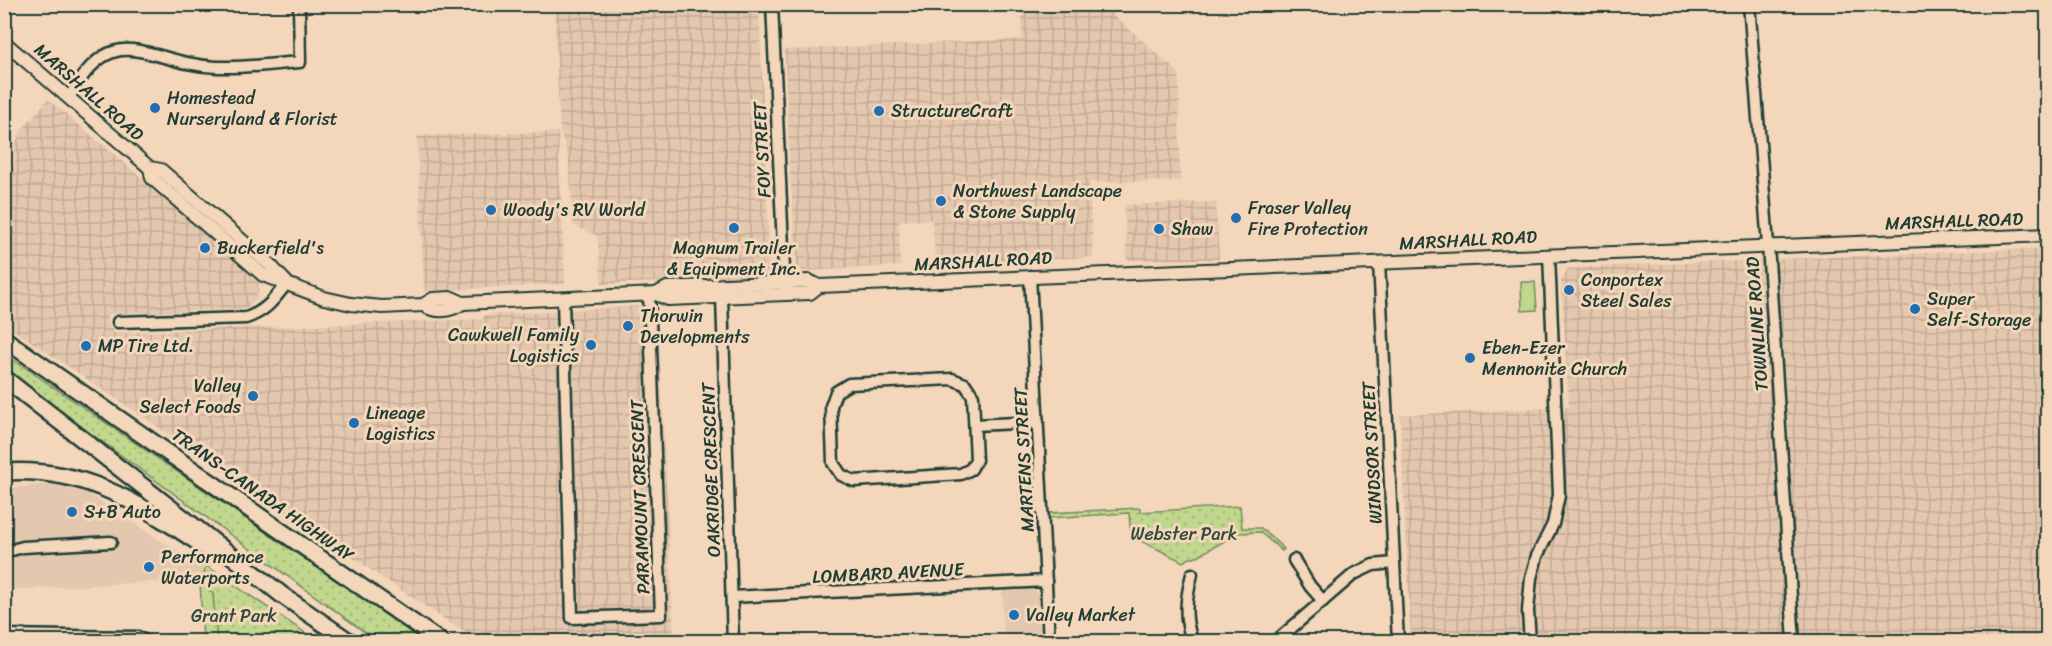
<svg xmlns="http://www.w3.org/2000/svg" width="2052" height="646" font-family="Sriracha,sans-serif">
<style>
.built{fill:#e4c7af}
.industrial{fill:url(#industrial-grid)}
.grass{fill:url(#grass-dots);stroke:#708a60;stroke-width:1.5}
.forest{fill:url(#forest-crowns);stroke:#708a60;stroke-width:1.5}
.garden{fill:#c0d78d;stroke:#708a60;stroke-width:1.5}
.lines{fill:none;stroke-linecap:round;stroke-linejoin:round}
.minor-casing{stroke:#1f3d34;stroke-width:15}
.major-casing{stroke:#1f3d34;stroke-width:16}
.highway-casing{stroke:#1f3d34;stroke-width:20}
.minor{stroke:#f4d6ba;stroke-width:10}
.major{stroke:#f4d6ba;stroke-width:12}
.highway{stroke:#f4d6ba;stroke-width:15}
.poi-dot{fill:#1f6fb2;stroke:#f4d6ba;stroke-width:2}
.labels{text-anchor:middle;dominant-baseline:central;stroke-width:6;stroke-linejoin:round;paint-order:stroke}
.street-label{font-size:18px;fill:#1f3d34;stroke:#f4d6ba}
.poi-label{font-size:18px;fill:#1f3d34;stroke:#f4d6ba;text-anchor:start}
.park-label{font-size:18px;fill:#2f4c3d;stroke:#f4d6ba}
</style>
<defs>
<pattern id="industrial-grid" width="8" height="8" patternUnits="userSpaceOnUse" patternTransform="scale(1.5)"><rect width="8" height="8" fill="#e4c7af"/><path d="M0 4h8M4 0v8" fill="none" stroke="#c3ac97"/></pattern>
<pattern id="grass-dots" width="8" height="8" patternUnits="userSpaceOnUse" patternTransform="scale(1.5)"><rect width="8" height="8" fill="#c0d78d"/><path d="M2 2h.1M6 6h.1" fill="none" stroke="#a5b97a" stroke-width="1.8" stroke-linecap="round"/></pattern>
<pattern id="forest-crowns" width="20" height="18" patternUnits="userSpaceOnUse" patternTransform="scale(1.5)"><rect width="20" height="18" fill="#c0d78d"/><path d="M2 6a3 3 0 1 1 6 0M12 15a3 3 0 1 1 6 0" fill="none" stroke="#a5b97a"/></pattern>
</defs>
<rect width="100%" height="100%" fill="#f4d6ba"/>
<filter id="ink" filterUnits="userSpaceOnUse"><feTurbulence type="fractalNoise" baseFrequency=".0167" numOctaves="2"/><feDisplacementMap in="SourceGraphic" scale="12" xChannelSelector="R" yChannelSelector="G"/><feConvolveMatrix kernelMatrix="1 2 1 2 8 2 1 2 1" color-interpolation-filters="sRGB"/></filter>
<g filter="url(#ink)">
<!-- built -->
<g class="built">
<polygon points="49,484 89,494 205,569 204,579 5,590 5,489"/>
<polygon points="1030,587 1039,595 1041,641 1004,641 1002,589"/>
</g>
<!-- industrial -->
<g class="industrial">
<polygon points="554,5 759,5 770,278 602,284 597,236 573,225 569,159 560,131"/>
<polygon points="1022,5 1102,5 1179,73 1180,181 1089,182 1093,257 936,265 932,220 899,221 900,266 803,271 797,266 789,159 785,50 1022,39"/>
<polygon points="48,99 185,214 259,282 257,298 245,309 107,314 108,324 114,333 483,319 484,315 657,305 674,641 477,641 5,324 4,166 15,165 15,145 21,131"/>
<polygon points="558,132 565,284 424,291 417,136"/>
<polygon points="1216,202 1219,259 1127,260 1124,205"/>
<polygon points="2047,248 2047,641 1411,641 1400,415 1569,407 1561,281 1568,268"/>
</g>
<!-- grass -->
<g class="grass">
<polygon points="5,354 425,641 377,641 64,414 5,367"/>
<polygon points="1240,506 1242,528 1261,528 1284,549 1282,551 1260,532 1239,533 1194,558 1190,558 1183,562 1131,536 1129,513 1049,518 1049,513 1140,508 1140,512"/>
<polygon points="205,565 317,641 208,641 204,579"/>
</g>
<!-- forest -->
<polygon class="forest" points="200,581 213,594 217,641 203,641"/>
<!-- garden -->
<polygon class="garden" points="1521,282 1535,282 1537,310 1522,311"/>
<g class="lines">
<!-- minor casing -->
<g class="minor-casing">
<g id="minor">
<polyline points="772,4 785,291"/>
<polyline points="1749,4 1768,245 1794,642"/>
<path d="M69 98C114 14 149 65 217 67 244 68 273 64 300 62L299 4"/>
<polyline points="1379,262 1398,642"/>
<polyline points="1030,276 1049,642"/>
<polyline points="722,297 733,642"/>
<polyline points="563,299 572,618 661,615 649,294"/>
<path d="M118 322 246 318C267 311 274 299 287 283"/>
<polygon points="952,379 965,384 973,396 976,460 971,469 961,474 854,481 841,475 833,463 831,406 836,392 849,384"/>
<polyline points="975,425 1038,422"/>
<polyline points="4,552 23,547 111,542"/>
<polyline points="1294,560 1310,586 1323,601"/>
<path d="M1192 574C1186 598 1183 619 1193 642"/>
<polyline points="732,597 1046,581"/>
<polyline points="4,635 138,637 147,642"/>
<polyline points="1275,642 1354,574 1373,565 1394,563"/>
<polyline points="1530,642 1528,611 1531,578 1537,556 1553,524 1559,495 1549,255"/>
</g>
</g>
<!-- major casing -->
<g class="major-casing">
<g id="major">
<polyline points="4,42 150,168 161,170 270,265 286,282"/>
<polyline points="150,168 152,178 263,275 324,298 351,304 382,307 423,305 433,299 452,298 463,303 656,294 668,299 810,293 819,286 2048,235"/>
<polyline points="656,294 667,288 809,281 819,286"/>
<path d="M423 305C437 313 449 312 463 303"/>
</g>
</g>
<!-- highway casing -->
<g class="highway-casing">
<g id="highway">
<polyline points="4,339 441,642"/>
<polyline points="4,378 282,595 350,642"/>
<path d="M4 472C88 466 143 507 210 550"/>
</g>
</g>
<!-- minor -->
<use href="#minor" class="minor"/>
<!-- major -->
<use href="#major" class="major"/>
<!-- highway -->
<use href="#highway" class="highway"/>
</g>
</g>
<!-- markers -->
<g class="poi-dot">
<circle cx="155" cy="108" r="6"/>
<circle cx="879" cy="111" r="6"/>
<circle cx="941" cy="201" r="6"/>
<circle cx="491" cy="210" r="6"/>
<circle cx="1236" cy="218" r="6"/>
<circle cx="734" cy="228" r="6"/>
<circle cx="1159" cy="229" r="6"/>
<circle cx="205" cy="248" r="6"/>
<circle cx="1569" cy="290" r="6"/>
<circle cx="1915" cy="309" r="6"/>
<circle cx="628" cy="326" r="6"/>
<circle cx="591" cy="345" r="6"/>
<circle cx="86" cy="346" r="6"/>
<circle cx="1470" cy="358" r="6"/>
<circle cx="253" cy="396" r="6"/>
<circle cx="354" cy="423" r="6"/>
<circle cx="72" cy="512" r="6"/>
<circle cx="149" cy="567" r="6"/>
<circle cx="1014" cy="615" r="6"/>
</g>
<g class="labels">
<!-- street labels -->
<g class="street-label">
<text transform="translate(89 92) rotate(41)">MARSHALL ROAD</text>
<text transform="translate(762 150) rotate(-93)">FOY STREET</text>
<text transform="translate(1954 221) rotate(-2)">MARSHALL ROAD</text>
<text transform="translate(1468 240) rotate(-3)">MARSHALL ROAD</text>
<text transform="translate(983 261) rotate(-3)">MARSHALL ROAD</text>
<text transform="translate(1757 324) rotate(-94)">TOWNLINE ROAD</text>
<text transform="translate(1372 453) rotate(-93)">WINDSOR STREET</text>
<text transform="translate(1024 460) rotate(-93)">MARTENS STREET</text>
<text transform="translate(711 470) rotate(-92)">OAKRIDGE CRESCENT</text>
<text transform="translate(263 495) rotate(35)">TRANS-CANADA HIGHWAY</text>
<text transform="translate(640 497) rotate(-92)">PARAMOUNT CRESCENT</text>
<text transform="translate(888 573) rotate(-3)">LOMBARD AVENUE</text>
</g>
<!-- poi labels -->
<g class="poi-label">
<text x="167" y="98">Homestead<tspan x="167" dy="21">Nurseryland &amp; Florist</tspan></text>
<text x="891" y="111">StructureCraft</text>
<text x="953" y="191">Northwest Landscape<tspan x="953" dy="21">&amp; Stone Supply</tspan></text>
<text x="1248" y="208">Fraser Valley<tspan x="1248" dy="21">Fire Protection</tspan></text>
<text x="503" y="210">Woody's RV World</text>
<text x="1171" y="229">Shaw</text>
<text x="217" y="248">Buckerfield's</text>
<text x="734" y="248" text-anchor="middle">Magnum Trailer<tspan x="734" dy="21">&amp; Equipment Inc.</tspan></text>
<text x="1581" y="280">Conportex<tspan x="1581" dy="21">Steel Sales</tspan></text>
<text x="1927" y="299">Super<tspan x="1927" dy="21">Self-Storage</tspan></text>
<text x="640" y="316">Thorwin<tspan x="640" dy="21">Developments</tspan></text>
<text x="579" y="335" text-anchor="end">Cawkwell Family<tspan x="579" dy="21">Logistics</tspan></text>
<text x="98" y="346">MP Tire Ltd.</text>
<text x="1482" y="348">Eben-Ezer<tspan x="1482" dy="21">Mennonite Church</tspan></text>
<text x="241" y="386" text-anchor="end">Valley<tspan x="241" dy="21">Select Foods</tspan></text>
<text x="366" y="413">Lineage<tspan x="366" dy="21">Logistics</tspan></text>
<text x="84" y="512">S+B Auto</text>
<text x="161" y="557">Performance<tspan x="161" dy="21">Waterports</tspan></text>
<text x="1026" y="615">Valley Market</text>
</g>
<!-- park labels -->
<g class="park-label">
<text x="1184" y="534">Webster Park</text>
<text x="234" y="616">Grant Park</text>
</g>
</g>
<!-- margin -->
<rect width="2052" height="646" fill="none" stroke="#f4d6ba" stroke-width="24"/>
<rect x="12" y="12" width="2028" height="622" fill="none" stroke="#1f3d34" stroke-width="2" filter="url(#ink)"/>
</svg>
